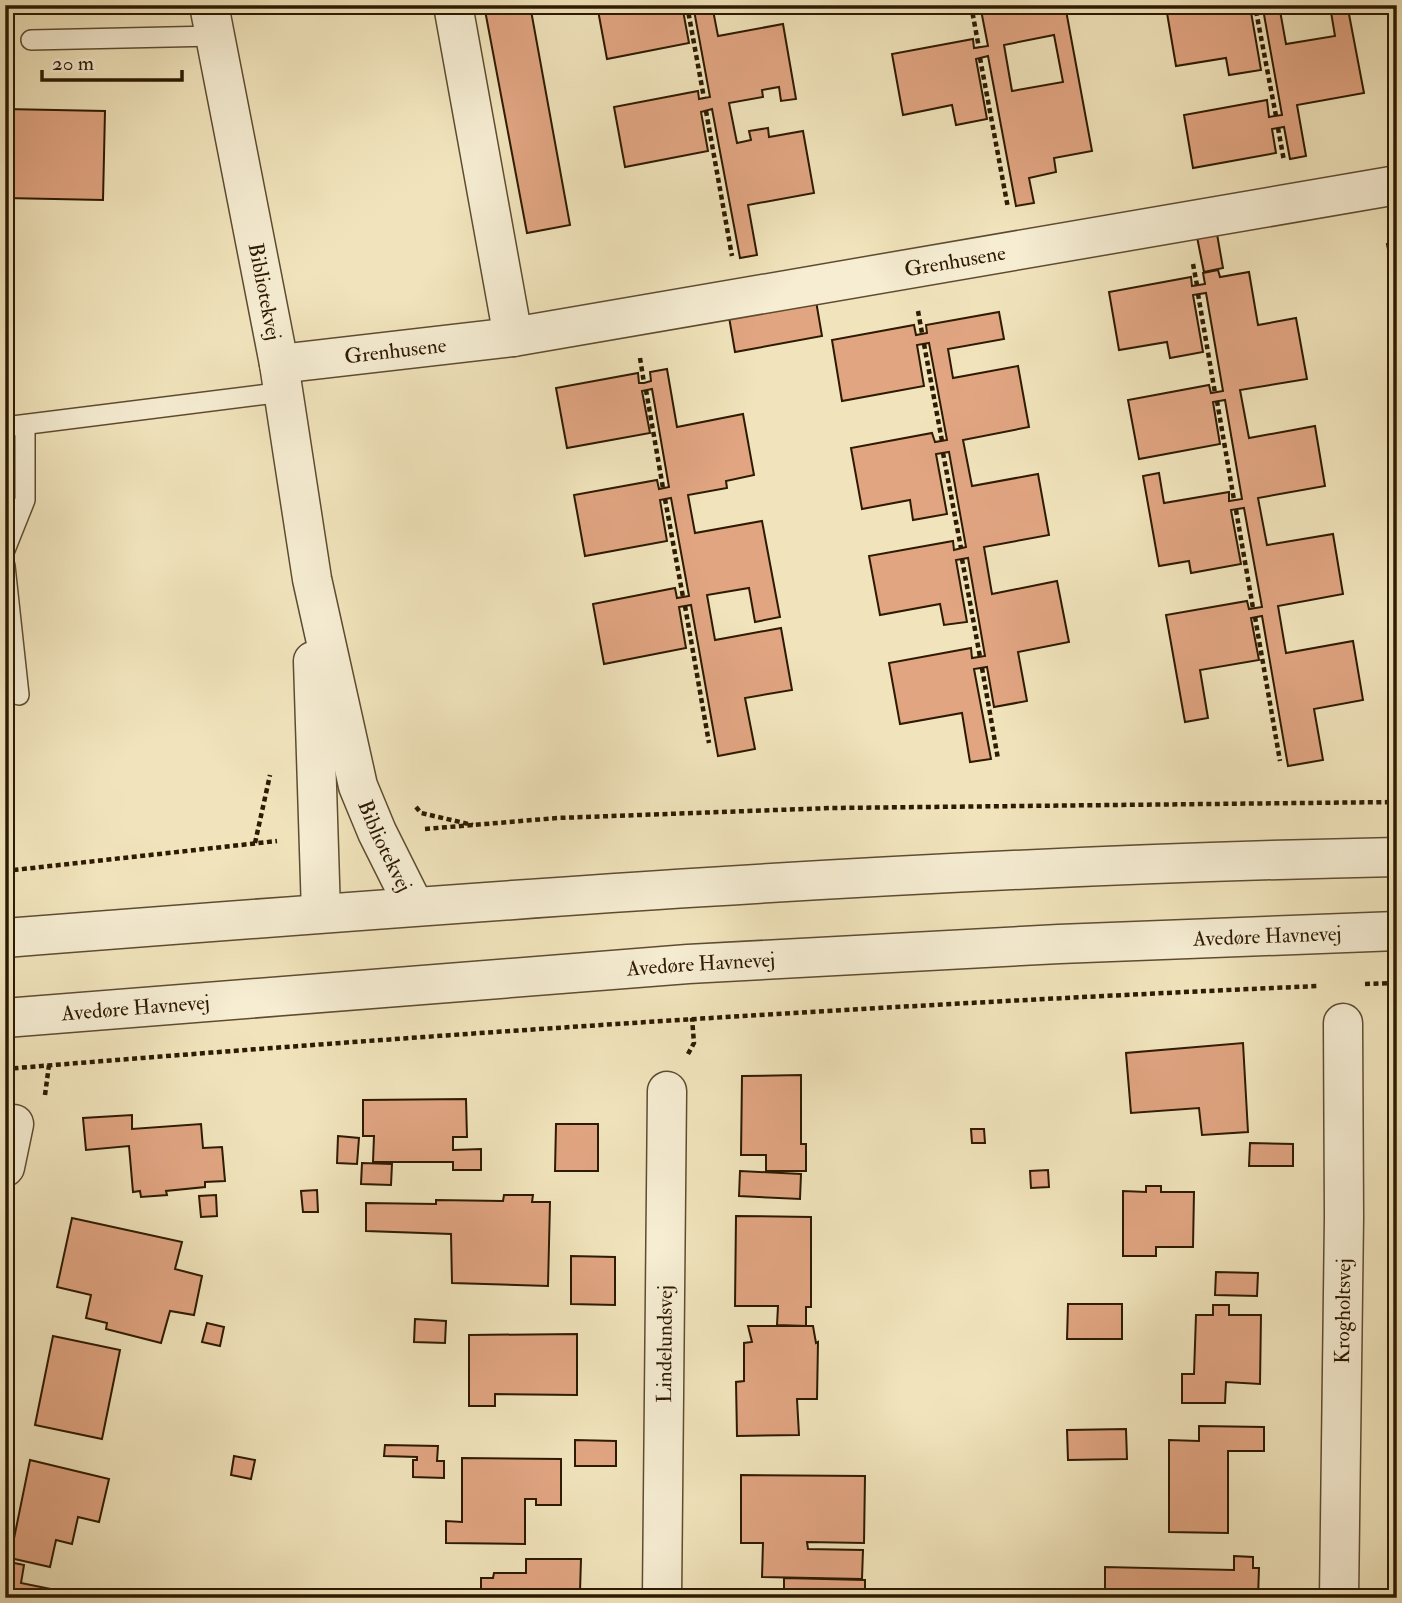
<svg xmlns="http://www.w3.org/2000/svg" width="1402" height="1603" font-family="'IM FELL Double Pica',serif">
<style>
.building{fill:#e1a582;stroke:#2d1a01;stroke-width:2;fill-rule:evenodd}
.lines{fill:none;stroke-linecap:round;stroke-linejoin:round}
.service-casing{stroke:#5e4c30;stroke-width:22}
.minor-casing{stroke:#5e4c30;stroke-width:41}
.tertiary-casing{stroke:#5e4c30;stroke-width:41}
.path{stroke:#2d1a01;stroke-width:4.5;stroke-dasharray:5 3.5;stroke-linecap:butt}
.service{stroke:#f6edd3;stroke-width:19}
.minor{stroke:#f6edd3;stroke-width:38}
.tertiary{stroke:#f6edd3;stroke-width:38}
.labels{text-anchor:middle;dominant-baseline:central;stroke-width:5;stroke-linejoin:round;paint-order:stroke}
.street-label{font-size:21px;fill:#2d1a01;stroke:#f6edd3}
</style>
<rect width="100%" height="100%" fill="#f1e4bc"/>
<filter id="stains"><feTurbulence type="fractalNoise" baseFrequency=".00286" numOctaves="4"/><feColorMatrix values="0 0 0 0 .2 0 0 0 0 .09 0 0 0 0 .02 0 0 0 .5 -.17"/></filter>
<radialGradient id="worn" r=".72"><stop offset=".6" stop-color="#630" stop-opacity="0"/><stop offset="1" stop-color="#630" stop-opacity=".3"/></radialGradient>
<!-- building -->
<g class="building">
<polygon points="484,5 530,5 570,225 527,233"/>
<polygon points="597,5 682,5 689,43 607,59"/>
<polygon points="693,5 712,5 718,36 783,24 796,99 781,101 779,87 762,90 763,97 729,103 737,143 751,140 749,131 768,128 769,137 803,131 814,193 748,205 757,255 740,258 712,109 701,112 708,151 625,167 614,107 698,91 699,99 710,97"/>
<path d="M980 5H1065L1092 151 1054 158 1056 172 1029 178 1034 203 1016 206 988 56 976 59 987 119 956 125 952 105 903 115 892 54 973 39 974 48 988 46ZM1054 35 1063 82 1012 91 1004 45Z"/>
<polygon points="1177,5 1279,5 1286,44 1335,36 1331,12 1348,9 1364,93 1297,105 1306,156 1290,159 1284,127 1272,129 1276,153 1193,168 1184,115 1267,100 1269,117 1282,115 1263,9 1251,12 1261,70 1229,75 1226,58 1176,66 1166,7"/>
<polygon points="5,109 105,111 103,200 5,198"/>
<polygon points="1217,234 1223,268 1204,272 1197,237"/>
<polygon points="1397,242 1397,296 1387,244"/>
<polygon points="1218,270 1220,277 1249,272 1258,325 1296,318 1307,379 1240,390 1249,438 1315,426 1325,486 1258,498 1267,545 1333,534 1343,594 1278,606 1286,653 1353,641 1363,700 1314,709 1323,760 1288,766 1262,616 1251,618 1259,660 1200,670 1208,718 1185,722 1166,615 1247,601 1249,609 1262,607 1244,508 1231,510 1241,564 1191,573 1189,561 1159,566 1143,476 1159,473 1164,503 1229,492 1229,501 1242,499 1225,400 1213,402 1220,444 1139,459 1128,400 1209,385 1211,393 1223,391 1206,293 1193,295 1203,352 1170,358 1167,342 1119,350 1109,292 1191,277 1192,286 1205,284 1203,273"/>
<polygon points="816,301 822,336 735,352 729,317"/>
<polygon points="999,312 1004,339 948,349 953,378 1018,366 1029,427 963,440 972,486 1038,474 1049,535 984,547 992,594 1057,581 1069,642 1018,652 1027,701 994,707 987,667 974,669 991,759 970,762 962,713 900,724 889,663 971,648 972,658 985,656 968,558 956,560 967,622 944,625 940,604 880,615 869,556 953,541 954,550 966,547 949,452 936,454 947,514 913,520 910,500 862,509 851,448 932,433 935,442 947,440 929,343 917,345 924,386 842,401 832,340 914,325 916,335 927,333 926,325"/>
<polygon points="667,369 677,427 743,414 754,475 726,481 727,488 688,495 695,533 762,521 780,617 755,622 749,588 707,595 715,640 781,628 792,690 745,698 755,749 718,756 691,605 679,607 686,648 604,664 593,604 675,588 677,598 689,596 671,498 660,500 667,541 585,556 574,495 657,480 659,489 669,487 652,389 642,391 650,433 567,448 556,388 638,373 639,383 644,383 651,381 650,372"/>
<polygon points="1243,1043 1248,1132 1202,1135 1199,1108 1131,1113 1126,1053"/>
<polygon points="801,1075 801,1144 806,1144 806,1171 766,1171 766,1155 741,1155 742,1076"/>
<polygon points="466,1099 467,1137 453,1137 453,1150 481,1149 481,1170 453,1170 453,1162 373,1162 374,1136 363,1136 363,1100"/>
<polygon points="132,1115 132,1129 201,1124 203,1148 222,1147 225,1181 205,1182 205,1187 166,1191 167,1195 141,1197 140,1191 133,1192 129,1146 86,1150 83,1118"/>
<polygon points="556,1124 598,1124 598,1171 555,1171"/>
<polygon points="971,1129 984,1129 985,1143 972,1143"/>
<polygon points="338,1136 359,1138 357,1164 337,1163"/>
<polygon points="1250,1143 1293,1144 1293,1166 1249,1166"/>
<polygon points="362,1163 392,1164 391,1185 361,1184"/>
<polygon points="1048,1170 1049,1187 1031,1188 1030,1171"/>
<polygon points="740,1171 801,1174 800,1199 739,1196"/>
<polygon points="1146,1186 1161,1186 1161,1192 1194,1192 1193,1247 1156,1247 1156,1256 1123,1256 1123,1191 1146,1192"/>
<polygon points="317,1190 318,1212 303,1212 301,1191"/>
<polygon points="216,1195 217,1216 201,1217 199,1196"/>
<polygon points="504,1195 533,1195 532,1202 550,1202 548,1286 452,1283 451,1234 366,1231 366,1203 436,1204 436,1200 503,1201"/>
<polygon points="736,1216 811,1217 811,1307 806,1307 806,1326 777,1325 778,1306 735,1306"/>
<polygon points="72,1218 182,1242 175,1269 202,1276 194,1315 170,1311 161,1343 106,1329 107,1323 86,1318 91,1295 57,1287"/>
<polygon points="571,1256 615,1257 615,1305 571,1304"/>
<polygon points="1216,1272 1258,1273 1257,1296 1215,1295"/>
<polygon points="1068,1304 1122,1304 1122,1339 1067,1339"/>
<polygon points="1213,1305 1229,1305 1229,1315 1261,1315 1260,1384 1226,1382 1225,1403 1182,1403 1182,1374 1194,1374 1196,1315 1213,1315"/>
<polygon points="415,1319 446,1321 445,1343 414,1342"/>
<polygon points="207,1323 224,1327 220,1346 202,1342"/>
<polygon points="748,1326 813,1326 816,1343 818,1342 817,1399 797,1399 799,1435 737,1436 736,1382 744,1381 744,1343 752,1342"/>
<polygon points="577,1334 577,1395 495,1394 495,1406 469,1406 469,1335"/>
<polygon points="53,1336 120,1350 102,1439 35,1425"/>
<polygon points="1199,1426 1264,1427 1264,1451 1228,1451 1228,1533 1169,1532 1169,1440 1199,1441"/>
<polygon points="1126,1429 1127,1459 1068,1460 1067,1430"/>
<polygon points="575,1440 616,1441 616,1466 575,1466"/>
<polygon points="385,1445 438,1446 437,1461 444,1461 444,1478 413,1477 413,1460 417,1460 417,1457 384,1456"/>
<polygon points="234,1456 255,1460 251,1479 231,1475"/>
<polygon points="462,1458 561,1459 561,1505 536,1505 536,1499 525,1499 525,1544 446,1543 446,1521 462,1522"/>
<polygon points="30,1460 109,1479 99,1522 78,1517 72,1544 56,1540 50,1567 10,1558"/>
<polygon points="741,1475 865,1476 864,1543 807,1542 808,1549 863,1550 862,1579 762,1577 763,1543 741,1543"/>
<polygon points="1234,1556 1253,1557 1253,1568 1259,1568 1258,1598 1147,1598 1147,1593 1105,1592 1105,1567 1234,1570"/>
<polygon points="526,1559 581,1559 580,1591 550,1591 550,1598 481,1598 481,1578 493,1578 494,1573 526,1573"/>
<polygon points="5,1561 24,1565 21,1583 95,1598 5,1598"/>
<rect x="1388" y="1568" width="9" height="24"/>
<polygon points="784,1578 865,1580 865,1598 732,1598 732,1594 784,1596"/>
</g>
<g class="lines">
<!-- service casing -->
<g class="service-casing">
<g id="service">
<polyline points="31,40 215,36"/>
<polyline points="5,427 284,392"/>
<polyline points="5,550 25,500 25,425"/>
<polyline points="5,566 19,695"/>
</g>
</g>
<!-- minor casing -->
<g class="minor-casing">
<g id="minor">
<path id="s1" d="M209 5 279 364 312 579 358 786 377 832 414 906"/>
<polyline points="453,5 513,337"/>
<path id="s2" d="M279 364 513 337 1397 185"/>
<polyline points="313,661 321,913"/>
<polyline points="5,1167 14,1124"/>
<path id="s3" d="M662 1598 667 1091"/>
<path id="s4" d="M1339 1598 1344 1217 1343 1023"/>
</g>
</g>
<!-- tertiary casing -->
<g class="tertiary-casing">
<g id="tertiary">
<path d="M5 938C468 902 932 866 1397 857"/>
<path id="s5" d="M5 1018 688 964 1059 944 1397 931"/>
</g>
</g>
<!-- path -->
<g class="path">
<polyline points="687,5 704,98"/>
<polyline points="971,5 979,48"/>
<polyline points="1256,11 1276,116"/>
<polyline points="980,58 1008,208"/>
<polyline points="706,111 732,256"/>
<polyline points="1278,128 1284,161"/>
<polyline points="1193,264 1197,285"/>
<polyline points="1198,294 1215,393"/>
<polyline points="918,311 922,333"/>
<polyline points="924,344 942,441"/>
<polyline points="640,358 644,383"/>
<polyline points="646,390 663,488"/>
<polyline points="1217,401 1234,500"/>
<polyline points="943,453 961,548"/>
<polyline points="665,499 683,597"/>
<polyline points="1236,510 1253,608"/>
<polyline points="962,559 980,657"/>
<polyline points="685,606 709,743"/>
<polyline points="1255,617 1280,761"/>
<polyline points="982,668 998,759"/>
<polyline points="416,807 421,813 473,825"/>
<polyline points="425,829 557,818 831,808 1397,802"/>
<polyline points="255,843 270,775"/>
<polyline points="5,871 277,841"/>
<polyline points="1365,984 1397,983"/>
<polyline points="688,1054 694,1043 692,1018"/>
<path d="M5 1069C442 1033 880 1005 1318 986"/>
<polyline points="45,1095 49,1065"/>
</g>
<!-- service -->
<use href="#service" class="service"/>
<!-- minor -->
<use href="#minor" class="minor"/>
<!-- tertiary -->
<use href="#tertiary" class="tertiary"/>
</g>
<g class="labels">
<!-- street labels -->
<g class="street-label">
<text stroke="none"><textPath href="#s2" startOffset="684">Grenhusene</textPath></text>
<text stroke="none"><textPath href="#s1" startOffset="292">Bibliotekvej</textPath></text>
<text stroke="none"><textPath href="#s2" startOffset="117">Grenhusene</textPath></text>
<text stroke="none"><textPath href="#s1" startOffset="861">Bibliotekvej</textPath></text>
<text stroke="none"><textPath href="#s5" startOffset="1265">Avedøre Havnevej</textPath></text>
<text stroke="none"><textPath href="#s5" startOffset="698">Avedøre Havnevej</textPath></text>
<text stroke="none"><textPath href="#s5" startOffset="131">Avedøre Havnevej</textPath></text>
<text stroke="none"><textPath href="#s4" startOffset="287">Krogholtsvej</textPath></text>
<text stroke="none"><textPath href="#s3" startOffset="254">Lindelundsvej</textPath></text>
</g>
</g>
<!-- margin -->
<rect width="1402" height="1603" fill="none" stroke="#f1e4bc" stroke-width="28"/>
<rect x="7" y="7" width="1388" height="1589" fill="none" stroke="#2d1a01" stroke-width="3.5"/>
<rect x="14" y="14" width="1374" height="1575" fill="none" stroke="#2d1a01" stroke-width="2"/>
<!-- scale -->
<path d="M42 70v10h140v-10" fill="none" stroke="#2d1a01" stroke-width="3.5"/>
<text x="52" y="70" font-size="21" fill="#2d1a01" stroke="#f6edd3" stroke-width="5" paint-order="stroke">20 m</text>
<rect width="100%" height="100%" filter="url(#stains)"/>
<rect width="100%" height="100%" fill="url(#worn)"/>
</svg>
